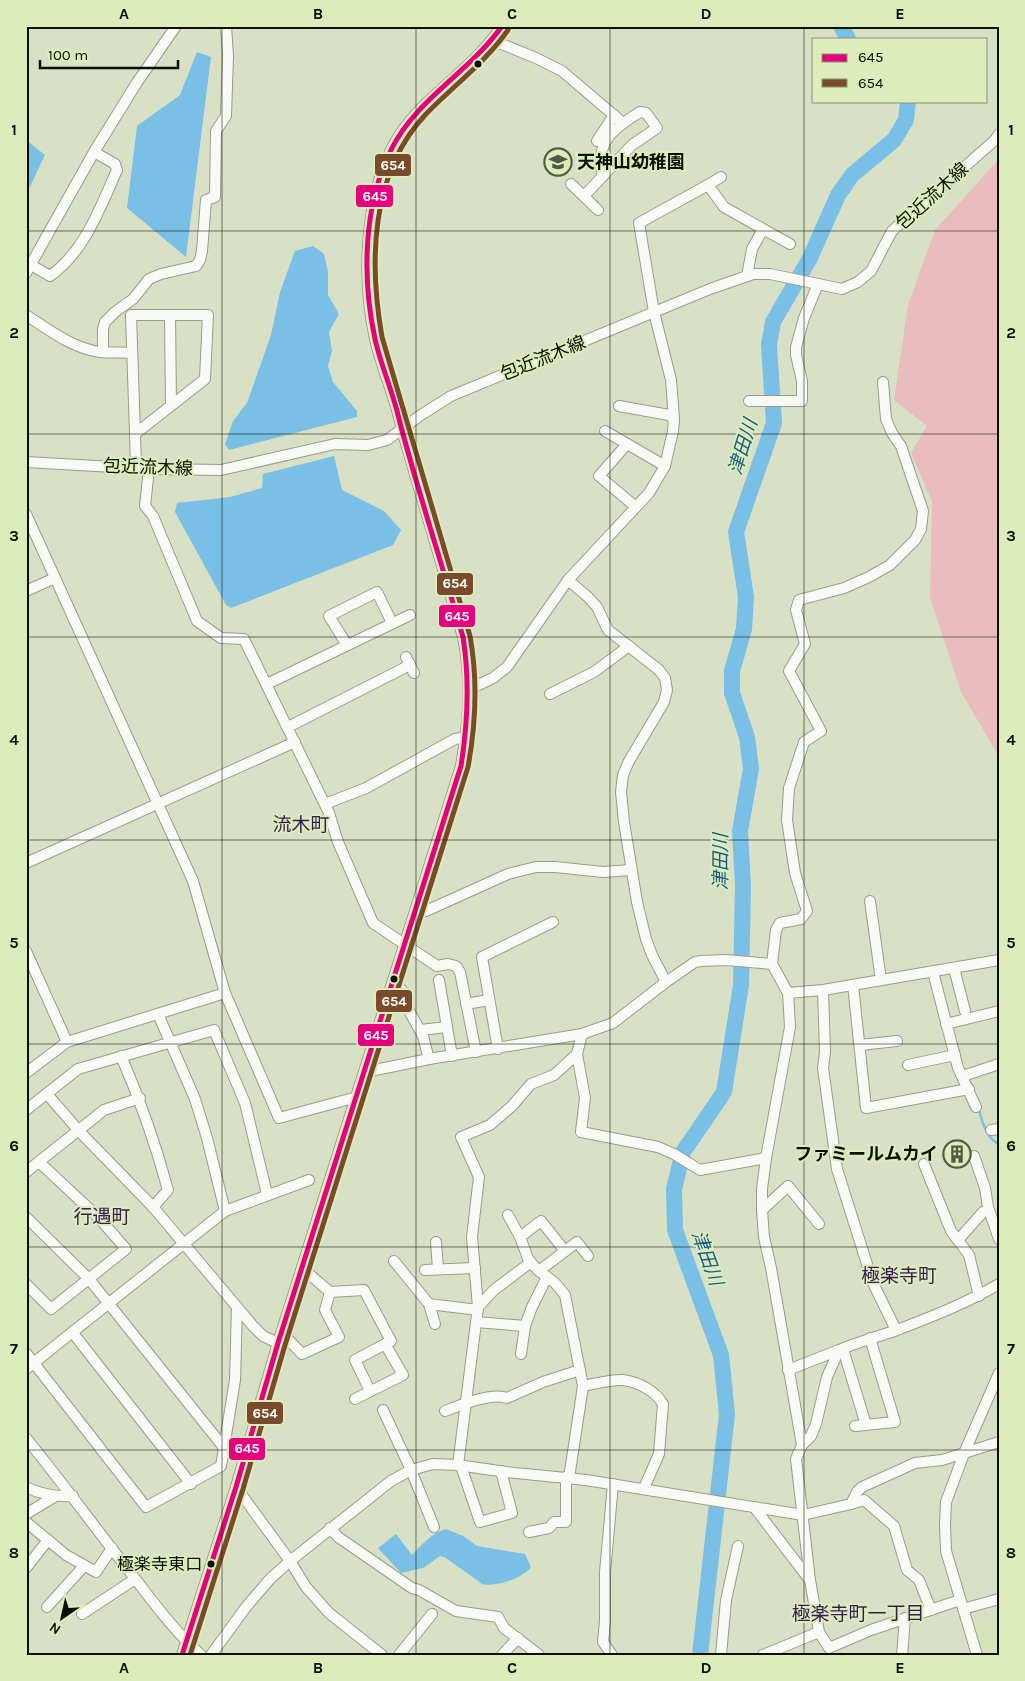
<svg xmlns="http://www.w3.org/2000/svg" width="1025" height="1681" font-family="Karla,'Noto Sans JP',sans-serif">
<style>
.built{fill:#d6e4b9}
.green{fill:#e9bdbe}
.water{fill:#79bfe6}
.lines{fill:none;stroke-linecap:round;stroke-linejoin:round}
.stream{stroke:#79bfe6;stroke-width:2.5}
.river{stroke:#79bfe6;stroke-width:16}
.minor-casing{stroke:#979d88;stroke-width:12}
.minor{stroke:#f9faf6;stroke-width:10}
.bus-1-casing{stroke:#dcecbb;stroke-width:9}
.bus-2-casing{stroke:#dcecbb;stroke-width:9}
.bus-1{stroke:#e5007d;stroke-width:5}
.bus-2{stroke:#7a4b2a;stroke-width:5}
.grid{fill:none;stroke:#0b1002;stroke-width:1;stroke-opacity:0.55}
.bus-dot{fill:#0b1002;stroke:#dcecbb;stroke-width:2}
.labels{text-anchor:middle;dominant-baseline:central;stroke-width:4;stroke-linejoin:round;paint-order:stroke}
.bus-label{font-size:17px;fill:#0b1002;stroke:#dcecbb;text-anchor:end}
.poi-label{font-size:18px;font-weight:bold;fill:#0b1002;stroke:#dcecbb;text-anchor:start}
.street-label{font-size:18px;fill:#0b1002;stroke:#dcecbb}
.water-label{font-size:19px;font-style:italic;fill:#165c89;stroke:#dcecbb}
.neighbourhood-label{font-size:19px;fill:#351a53;stroke:#dcecbb}
.line-badge{stroke:#dcecbb;stroke-width:2}
.badge-label{font-size:14px;text-anchor:middle;font-weight:bold;fill:#fff}
.neatline{fill:none;stroke:#0b1002;stroke-width:2}
.grid-label{font-size:16px;text-anchor:middle;font-weight:bold;fill:#0b1002}
</style>
<rect width="100%" height="100%" fill="#d8e1c6"/>
<!-- built -->
<polygon class="built" points="999,1620 999,1655 984,1655 975,1626"/>
<!-- green -->
<polygon class="green" points="999,159 999,757 961,692 930,598 932,501 911,453 927,426 894,400 908,305 935,230"/>
<!-- water -->
<g class="water">
<polygon points="197,52 211,57 186,257 127,208 137,126 180,95"/>
<polygon points="26,140 45,155 26,195"/>
<polygon points="313,246 324,254 328,272 328,295 339,314 329,332 332,351 328,366 333,382 357,411 357,417 229,450 225,444 233,421 247,403 271,335 280,292 295,251"/>
<polygon points="334,456 342,490 384,511 401,530 393,545 231,608 226,605 175,512 177,503 230,497 262,488 263,474"/>
<path d="M446 1529 463 1536 477 1546 525 1554 531 1567C522 1579 496 1587 482 1584L446 1558 440 1556 423 1568 401 1573 378 1548 396 1534 412 1555C423 1544 431 1533 446 1529Z"/>
</g>
<g class="lines">
<!-- stream -->
<path class="stream" d="M979 1110C982 1122 987 1139 999 1144"/>
<!-- river -->
<g class="river">
<polyline points="841,26 848,39"/>
<polyline points="700,1655 727,1414 721,1355 675,1230 674,1189 683,1152 724,1092 741,985 743,886 740,831 751,769 747,737 732,693 732,671 744,629 746,597 736,532 774,423 769,345 773,322 810,258 838,195 852,175 894,140 906,120 908,101"/>
</g>
<!-- minor casing -->
<g class="minor-casing">
<g id="minor">
<polyline points="492,40 536,58 562,71 623,123"/>
<polyline points="597,141 614,115"/>
<polyline points="571,184 598,210"/>
<polyline points="708,185 721,177"/>
<path d="M584 196 632 145 657 128 646 113 640 112C614 128 594 142 603 176"/>
<polyline points="763,229 790,244"/>
<path d="M31 265 50 276C85 251 100 208 117 170L115 164 94 152"/>
<polyline points="26,273 94,152 136,84 176,26"/>
<path d="M26 315C49 330 72 348 100 352 111 353 122 352 132 353"/>
<polygon points="131,315 208,315 205,379 135,434"/>
<polyline points="170,315 171,405"/>
<polyline points="103,352 103,329 105,322 115,312 133,299 149,279 161,274 196,266 200,260 202,251 206,200 215,197 216,131 226,116 228,56 226,26"/>
<polyline points="749,401 802,401 802,381 796,355 796,347 804,318 818,284"/>
<polyline points="619,406 669,415 674,419"/>
<polyline points="605,431 665,466"/>
<polyline points="135,434 136,467"/>
<polyline points="627,444 599,476 636,507"/>
<polyline points="26,462 149,469 221,470 335,444 368,445 387,440 421,415 451,396 710,289 753,274 770,274 842,289 858,282 871,271 892,231 995,140 999,134"/>
<polyline points="149,469 145,506 153,516 197,621 221,638 244,639 329,813 338,842 373,923 437,966 448,964 456,966 460,972 476,1052"/>
<polyline points="26,514 193,881 225,993 279,1118 357,1097"/>
<polyline points="568,580 588,597 597,607 608,630 659,670 665,678 667,690 664,702 629,761 623,775 621,792 624,822 637,902 646,939 652,955 666,982"/>
<polyline points="26,591 55,578"/>
<polyline points="347,645 329,616 377,592 392,623"/>
<polyline points="406,657 414,673"/>
<polyline points="267,684 410,615"/>
<polyline points="470,689 493,678 507,667 568,580 649,493 665,466 673,431 674,419 671,380 654,312 639,223 708,185 724,207 763,229 752,249 747,276"/>
<polyline points="550,694 594,672 629,646"/>
<polyline points="288,727 410,665"/>
<polyline points="325,804 366,788 455,739 466,737"/>
<polyline points="26,863 295,742"/>
<polyline points="870,901 881,980"/>
<polyline points="415,911 426,911 508,874 536,867 555,867 603,872 631,870"/>
<polyline points="26,951 67,1042"/>
<polyline points="954,968 965,1011"/>
<polyline points="933,972 958,1068 976,1107"/>
<polyline points="393,980 404,993 408,1009 423,1036 429,1059"/>
<polyline points="439,980 452,1056"/>
<polyline points="853,985 866,1108 969,1089"/>
<polyline points="823,990 825,1052 823,1068 837,1169 873,1283 896,1330"/>
<polyline points="788,993 823,990 999,960"/>
<polyline points="466,1004 489,1000"/>
<polyline points="158,1014 195,1099 207,1138 225,1211"/>
<polyline points="946,1024 999,1011"/>
<polyline points="420,1030 447,1027"/>
<polyline points="582,1034 577,1054 585,1098 581,1132 658,1147 674,1154 700,1170 766,1158"/>
<polyline points="860,1045 897,1041"/>
<polyline points="498,1049 482,957 553,922"/>
<path d="M121 1056C141 1102 155 1142 168 1190L153 1207"/>
<polyline points="908,1065 955,1055"/>
<polyline points="365,1072 429,1059 582,1034 613,1023 666,982 695,962 701,961 726,960 772,964"/>
<polyline points="26,1073 67,1042 225,993"/>
<polyline points="963,1076 999,1064"/>
<polyline points="47,1094 79,1131 153,1207 253,1326 263,1336 278,1343"/>
<polyline points="26,1110 78,1069 214,1030 245,1103 267,1194"/>
<polyline points="991,1130 999,1129"/>
<polyline points="974,1156 985,1188 988,1207 999,1239"/>
<polyline points="924,1164 951,1231 969,1255 979,1296"/>
<polyline points="26,1172 104,1110 140,1098"/>
<polyline points="762,1210 788,1186 819,1224"/>
<polyline points="508,1215 520,1237 529,1261 539,1271 555,1283 565,1295 583,1386"/>
<polyline points="26,1217 89,1279 225,1449"/>
<polyline points="520,1237 541,1221 565,1251"/>
<polyline points="958,1240 983,1212"/>
<polyline points="436,1242 438,1269"/>
<polyline points="394,1261 429,1304 478,1310"/>
<polyline points="302,1268 330,1292 364,1290 391,1341 355,1360 370,1391"/>
<polyline points="425,1270 475,1268"/>
<polyline points="539,1271 577,1242 588,1256"/>
<polyline points="26,1284 51,1309 126,1249 99,1218 39,1162"/>
<polyline points="429,1304 435,1324"/>
<polyline points="478,1307 494,1290 531,1262"/>
<polyline points="476,1322 525,1326"/>
<polyline points="73,1333 191,1484"/>
<polyline points="282,1333 302,1354 339,1337 325,1310 330,1292"/>
<polyline points="843,1349 866,1425"/>
<polyline points="26,1353 146,1507 221,1466 235,1380 237,1307"/>
<polyline points="521,1354 525,1326 532,1307 547,1277"/>
<polyline points="26,1369 225,1211 309,1180"/>
<polyline points="788,1370 839,1350"/>
<polyline points="355,1399 403,1375 385,1344"/>
<polyline points="383,1410 411,1470 434,1527"/>
<path d="M445 1411C461 1405 492 1392 507 1398L543 1382 580 1370"/>
<polyline points="855,1426 895,1422 870,1338"/>
<path d="M26 1438C61 1481 93 1525 127 1568 150 1598 173 1630 201 1655"/>
<polyline points="802,1445 771,1268 764,1237 762,1210 762,1189 766,1158 790,1027 788,993 772,964 776,930 780,923 801,919 807,911 795,873 787,820 789,788 804,742 821,731 789,671 805,644 796,610 799,600 844,588 869,577 890,565 915,540 921,529 923,511 901,446 892,433 886,419 883,382"/>
<polyline points="458,1465 478,1307 472,1237 479,1177 461,1137 490,1125 512,1106 531,1084 554,1075 577,1054"/>
<polyline points="461,1466 480,1522 512,1513 501,1471"/>
<path d="M569 1478 583 1386C595 1384 611 1379 623 1380 639 1382 655 1391 663 1404L659 1454 644 1488"/>
<path d="M26 1487C42 1495 56 1497 73 1496"/>
<polyline points="236,1487 290,1561 306,1587 329,1613 382,1655"/>
<polyline points="851,1504 864,1500 894,1526 907,1570 919,1580 931,1610"/>
<polyline points="754,1507 809,1579"/>
<polyline points="26,1514 54,1497"/>
<polyline points="26,1522 66,1555 96,1572 112,1548"/>
<polyline points="330,1528 338,1537 412,1588 419,1590 456,1611 498,1617 504,1628 539,1655"/>
<polyline points="529,1532 549,1528 554,1522 566,1522 566,1477"/>
<polyline points="26,1568 48,1540"/>
<path d="M960 1600 871 1630 829 1648 819 1632 810 1580 796 1459 802 1445 811 1436 816 1424 827 1377 839 1350C858 1342 877 1337 897 1330 931 1317 967 1303 999 1284"/>
<polyline points="47,1607 84,1566"/>
<polyline points="963,1609 999,1599"/>
<polyline points="82,1614 135,1579"/>
<path d="M182 1655 236 1487 278 1343 461 766C469 720 472 683 463 637L402 430C396 399 382 370 375 339 361 275 364 182 405 127 424 102 445 87 467 66 480 54 492 41 502 26"/>
<polyline points="211,1655 246,1607 270,1579 290,1561 391,1481 411,1470 433,1464 458,1465 506,1472 586,1480 803,1515 851,1504 857,1492 862,1487 915,1463 942,1460 999,1442"/>
<polyline points="399,1655 432,1614"/>
<polyline points="502,1655 518,1638"/>
<polyline points="612,1655 603,1642 605,1621 605,1572 613,1484"/>
<polyline points="721,1655 726,1600 738,1546"/>
<polyline points="763,1655 819,1632"/>
<polyline points="902,1655 905,1618"/>
<polyline points="977,1655 946,1551 945,1525 946,1502 965,1451 999,1373"/>
</g>
</g>
<!-- minor -->
<use href="#minor" class="minor"/>
<!-- bus-1 casing -->
<g class="bus-1-casing">
<path id="bus-1" d="M182 1655 236 1487 278 1343 461 766C468 722 470 681 463 637 442 564 418 492 399 419 393 392 381 366 375 339 362 278 363 206 391 150 416 99 470 72 502 26"/>
</g>
<!-- bus-2 casing -->
<g class="bus-2-casing">
<path id="bus-2" d="M190 1655 243 1489 285 1345 468 767C476 723 478 680 470 636L382 337C369 263 370 173 426 114 453 86 485 63 508 30"/>
</g>
<!-- bus-1 -->
<use href="#bus-1" class="bus-1"/>
<!-- bus-2 -->
<use href="#bus-2" class="bus-2"/>
</g>
<!-- grid -->
<path class="grid" d="M222 26V1655M416 26V1655M610 26V1655M804 26V1655M26 231H999M26 434H999M26 637H999M26 840H999M26 1044H999M26 1247H999M26 1450H999"/>
<!-- icons -->
<defs>
<g id="school-ring" transform="scale(1.4375)"><circle r="9.5" fill="#dcecbb" stroke="#535947" stroke-width="1.5"/><path d="M0-5L7-2L0 1L-7-2ZM-4 1L0 2.5L4 1V4Q0 6-4 4Z" fill="#535947"/></g>
<g id="building-ring" transform="scale(1.4375)"><circle r="9.5" fill="#dcecbb" stroke="#535947" stroke-width="1.5"/><path d="M-4-6H4V6H1V3H-1V6H-4ZM-2.5-4.3h1.7v1.8h-1.7ZM.8-4.3h1.7v1.8H.8ZM-2.5-1h1.7V.8h-1.7ZM.8-1h1.7V.8H.8Z" fill="#535947"/></g>
</defs>
<g fill-rule="evenodd">
<use href="#school-ring" x="558" y="162"/>
<use href="#building-ring" x="957" y="1154"/>
</g>
<!-- markers -->
<g class="bus-dot">
<circle cx="478" cy="64" r="4.5"/>
<circle cx="394" cy="979" r="4.5"/>
<circle cx="211" cy="1564" r="4.5"/>
</g>
<g class="labels">
<!-- bus labels -->
<g class="bus-label">
<text x="202" y="1564">極楽寺東口</text>
</g>
<!-- poi labels -->
<g class="poi-label">
<text x="577" y="162">天神山幼稚園</text>
<text x="938" y="1154" text-anchor="end">ファミールムカイ</text>
</g>
<!-- street labels -->
<g class="street-label">
<text transform="translate(932 196) rotate(-42)">包近流木線</text>
<text transform="translate(543 358) rotate(-22)">包近流木線</text>
<text transform="translate(148 467) rotate(2)">包近流木線</text>
</g>
<!-- water labels -->
<g class="water-label">
<text transform="translate(743 447) rotate(-73)">津田川</text>
<text transform="translate(721 862) rotate(-90)">津田川</text>
<text transform="translate(707 1258) rotate(70)">津田川</text>
</g>
<!-- neighbourhood labels -->
<g class="neighbourhood-label">
<text x="301" y="825">流木町</text>
<text x="102" y="1217">行遇町</text>
<text x="899" y="1276">極楽寺町</text>
<text x="858" y="1614">極楽寺町一丁目</text>
</g>
</g>
<g class="line-badge">
<rect x="374" y="153" width="38" height="24" rx="5" fill="#7a4b2a"/>
<rect x="355" y="184" width="39" height="24" rx="5" fill="#e5007d"/>
<rect x="436" y="572" width="38" height="24" rx="5" fill="#7a4b2a"/>
<rect x="438" y="604" width="38" height="24" rx="5" fill="#e5007d"/>
<rect x="375" y="989" width="38" height="24" rx="5" fill="#7a4b2a"/>
<rect x="357" y="1023" width="38" height="24" rx="5" fill="#e5007d"/>
<rect x="246" y="1401" width="38" height="24" rx="5" fill="#7a4b2a"/>
<rect x="228" y="1437" width="38" height="24" rx="5" fill="#e5007d"/>
</g>
<g class="badge-label">
<text x="393" y="170">654</text>
<text x="375" y="201">645</text>
<text x="455" y="588">654</text>
<text x="457" y="621">645</text>
<text x="394" y="1006">654</text>
<text x="376" y="1040">645</text>
<text x="265" y="1418">654</text>
<text x="247" y="1453">645</text>
</g>
<!-- border -->
<rect width="1025" height="1681" fill="none" stroke="#dcecbb" stroke-width="55"/>
<!-- legend -->
<rect x="812" y="38" width="175" height="65" fill="#dcecbb" stroke="#889471"/>
<rect x="822" y="54" width="25" height="8" fill="#e5007d" stroke="#889471"/>
<text x="858" y="62" font-size="15" fill="#0b1002">645</text>
<rect x="822" y="79" width="25" height="8" fill="#7a4b2a" stroke="#889471"/>
<text x="858" y="88" font-size="15" fill="#0b1002">654</text>
<!-- north arrow -->
<g transform="translate(62 1618) rotate(214)" stroke="#dcecbb" stroke-width="4" paint-order="stroke">
<path d="M0-4L9 19L0 12L-9 19Z" fill="#0b1002"/>
<text y="-8" font-size="14" font-weight="bold" text-anchor="middle" fill="#0b1002">N</text>
</g>
<!-- scale -->
<path d="M40 60v8h138v-8" fill="none" stroke="#0b1002" stroke-width="2.5"/>
<text x="48" y="60" font-size="15" fill="#0b1002" stroke="#dcecbb" stroke-width="4" paint-order="stroke">100 m</text>
<rect x="28" y="28" width="970" height="1626" class="neatline"/>
<g class="grid-label">
<text x="124" y="19">A</text>
<text x="318" y="19">B</text>
<text x="512" y="19">C</text>
<text x="706" y="19">D</text>
<text x="900" y="19">E</text>
<text x="14" y="135">1</text>
<text x="1011" y="135">1</text>
<text x="14" y="338">2</text>
<text x="1011" y="338">2</text>
<text x="14" y="541">3</text>
<text x="1011" y="541">3</text>
<text x="14" y="745">4</text>
<text x="1011" y="745">4</text>
<text x="14" y="948">5</text>
<text x="1011" y="948">5</text>
<text x="14" y="1151">6</text>
<text x="1011" y="1151">6</text>
<text x="14" y="1354">7</text>
<text x="1011" y="1354">7</text>
<text x="14" y="1558">8</text>
<text x="1011" y="1558">8</text>
<text x="124" y="1673">A</text>
<text x="318" y="1673">B</text>
<text x="512" y="1673">C</text>
<text x="706" y="1673">D</text>
<text x="900" y="1673">E</text>
</g>
</svg>
